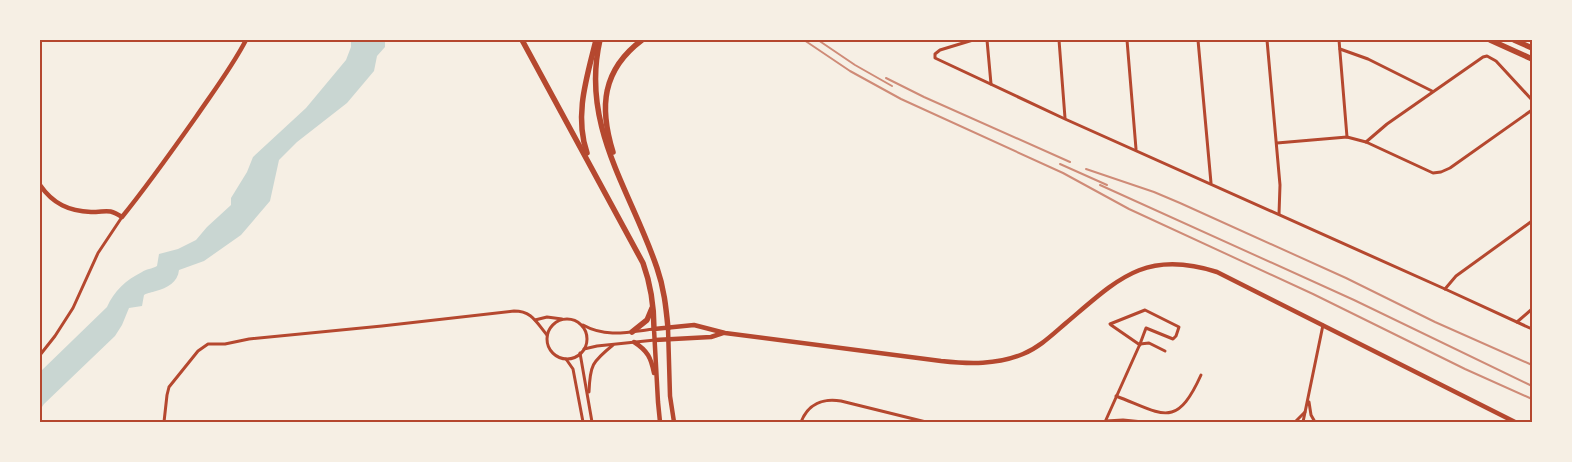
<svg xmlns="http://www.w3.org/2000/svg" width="1572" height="462" font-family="Karla,sans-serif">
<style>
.water{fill:#c9d6d2}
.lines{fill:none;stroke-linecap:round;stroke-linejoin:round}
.minor{stroke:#b5482f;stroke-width:3}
.tertiary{stroke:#b5482f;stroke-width:4.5}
.primary{stroke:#b5482f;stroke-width:5.5}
.rail{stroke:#cf8b77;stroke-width:2}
.neatline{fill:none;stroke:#b5482f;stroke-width:2}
</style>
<rect width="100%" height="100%" fill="#f6efe4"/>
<!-- water -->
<path class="water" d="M351 40H385V47L377 56 374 71 347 103 297 142 279 160 270 201 241 235 204 261 179 270C178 282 167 288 156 291 151 293 149 292 144 295L142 306 129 308 122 325 115 336 44 404 40 410V372L107 307C114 291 126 280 142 272 146 269 152 269 157 266L159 254 178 249 196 240 207 227 231 205V198L247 172 253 157 306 108 346 60 351 47Z"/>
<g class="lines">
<!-- minor -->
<g class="minor">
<polyline points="973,40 940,50 935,54 935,58 1065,119 1445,289 1532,329"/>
<polyline points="987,40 991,84"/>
<polyline points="1059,40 1065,118"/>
<polyline points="1127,40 1136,149"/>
<polyline points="1198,40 1211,183"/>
<polyline points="1267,40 1280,185 1279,214"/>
<polyline points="1339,40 1347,137"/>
<polyline points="1340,49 1368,59 1432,91"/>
<polyline points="1366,142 1387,124 1483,57 1487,56 1496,61 1532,100"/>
<polyline points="1277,143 1347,137 1366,142 1433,173 1441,172 1450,168 1532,110"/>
<polyline points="1445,289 1456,276 1532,221"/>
<circle cx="567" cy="339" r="20"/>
<polyline points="535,320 547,317 562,319"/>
<polyline points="1517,322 1532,309"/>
<polyline points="1110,324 1145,310 1179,327 1176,336 1173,339 1146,328 1140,344"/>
<path d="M583 325C606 338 629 332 654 329"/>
<polyline points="1111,325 1140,345"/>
<polyline points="584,349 597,346 655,340"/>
<polyline points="580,353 592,422"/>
<polyline points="40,355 55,336 73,308 98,253 122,217"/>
<polyline points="566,359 573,369 583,422"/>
<path d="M589 392C590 365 592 362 613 345"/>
<path d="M1116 396C1163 414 1176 430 1201 375"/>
<polyline points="1309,402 1311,415 1315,422"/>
<polyline points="1106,421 1123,420 1143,422"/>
<path d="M164 422 167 395 169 387 198 351 208 344H225L249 339 382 326 514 311C532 311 536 322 547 335"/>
<path d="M801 422C808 404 823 398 841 401L926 422"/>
<polyline points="1105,422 1140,344 1149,343 1165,351"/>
<polyline points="1295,422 1305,412"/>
<polyline points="1303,422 1323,325"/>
</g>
<!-- tertiary -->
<g class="tertiary">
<path d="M40 185C53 204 69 211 91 212 107 212 108 208 122 217 148 185 172 151 196 117 213 92 232 67 246 40"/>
<polyline points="668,328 670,396 674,422"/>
<polyline points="655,340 711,337 723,333"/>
<path d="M634 342C648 351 651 358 654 373"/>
<path d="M660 422 658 402 654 329 694 325 725 333 941 361C969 364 997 365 1023 354 1040 347 1053 334 1066 323 1118 279 1145 249 1217 272L1515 422"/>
</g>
<!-- primary -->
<g class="primary">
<path d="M522 40 643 263C651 285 654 306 654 329"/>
<path d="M600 40C580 126 631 191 657 268 664 288 666 307 668 328"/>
<polyline points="1490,40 1532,59"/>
<polyline points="1514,40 1532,48"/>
<path d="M613 152C599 107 602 70 642 40"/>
<path d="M587 153C574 115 587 77 596 40"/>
<polyline points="632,332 647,320 652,308"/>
</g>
<!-- rail -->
<g class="rail">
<polyline points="804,40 850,71 901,99 1063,173 1129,209 1313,294 1465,369 1532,399"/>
<polyline points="818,40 855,65 892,86"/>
<polyline points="886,78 924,97 1070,162"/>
<polyline points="1060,164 1107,185"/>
<polyline points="1086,169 1154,192 1180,203 1346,278 1435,322 1532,365"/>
<polyline points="1100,185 1354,300 1532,386"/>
</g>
</g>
<!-- border -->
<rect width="1572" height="462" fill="none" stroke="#f6efe4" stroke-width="82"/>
<rect x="41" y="41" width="1490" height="380" class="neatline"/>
</svg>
